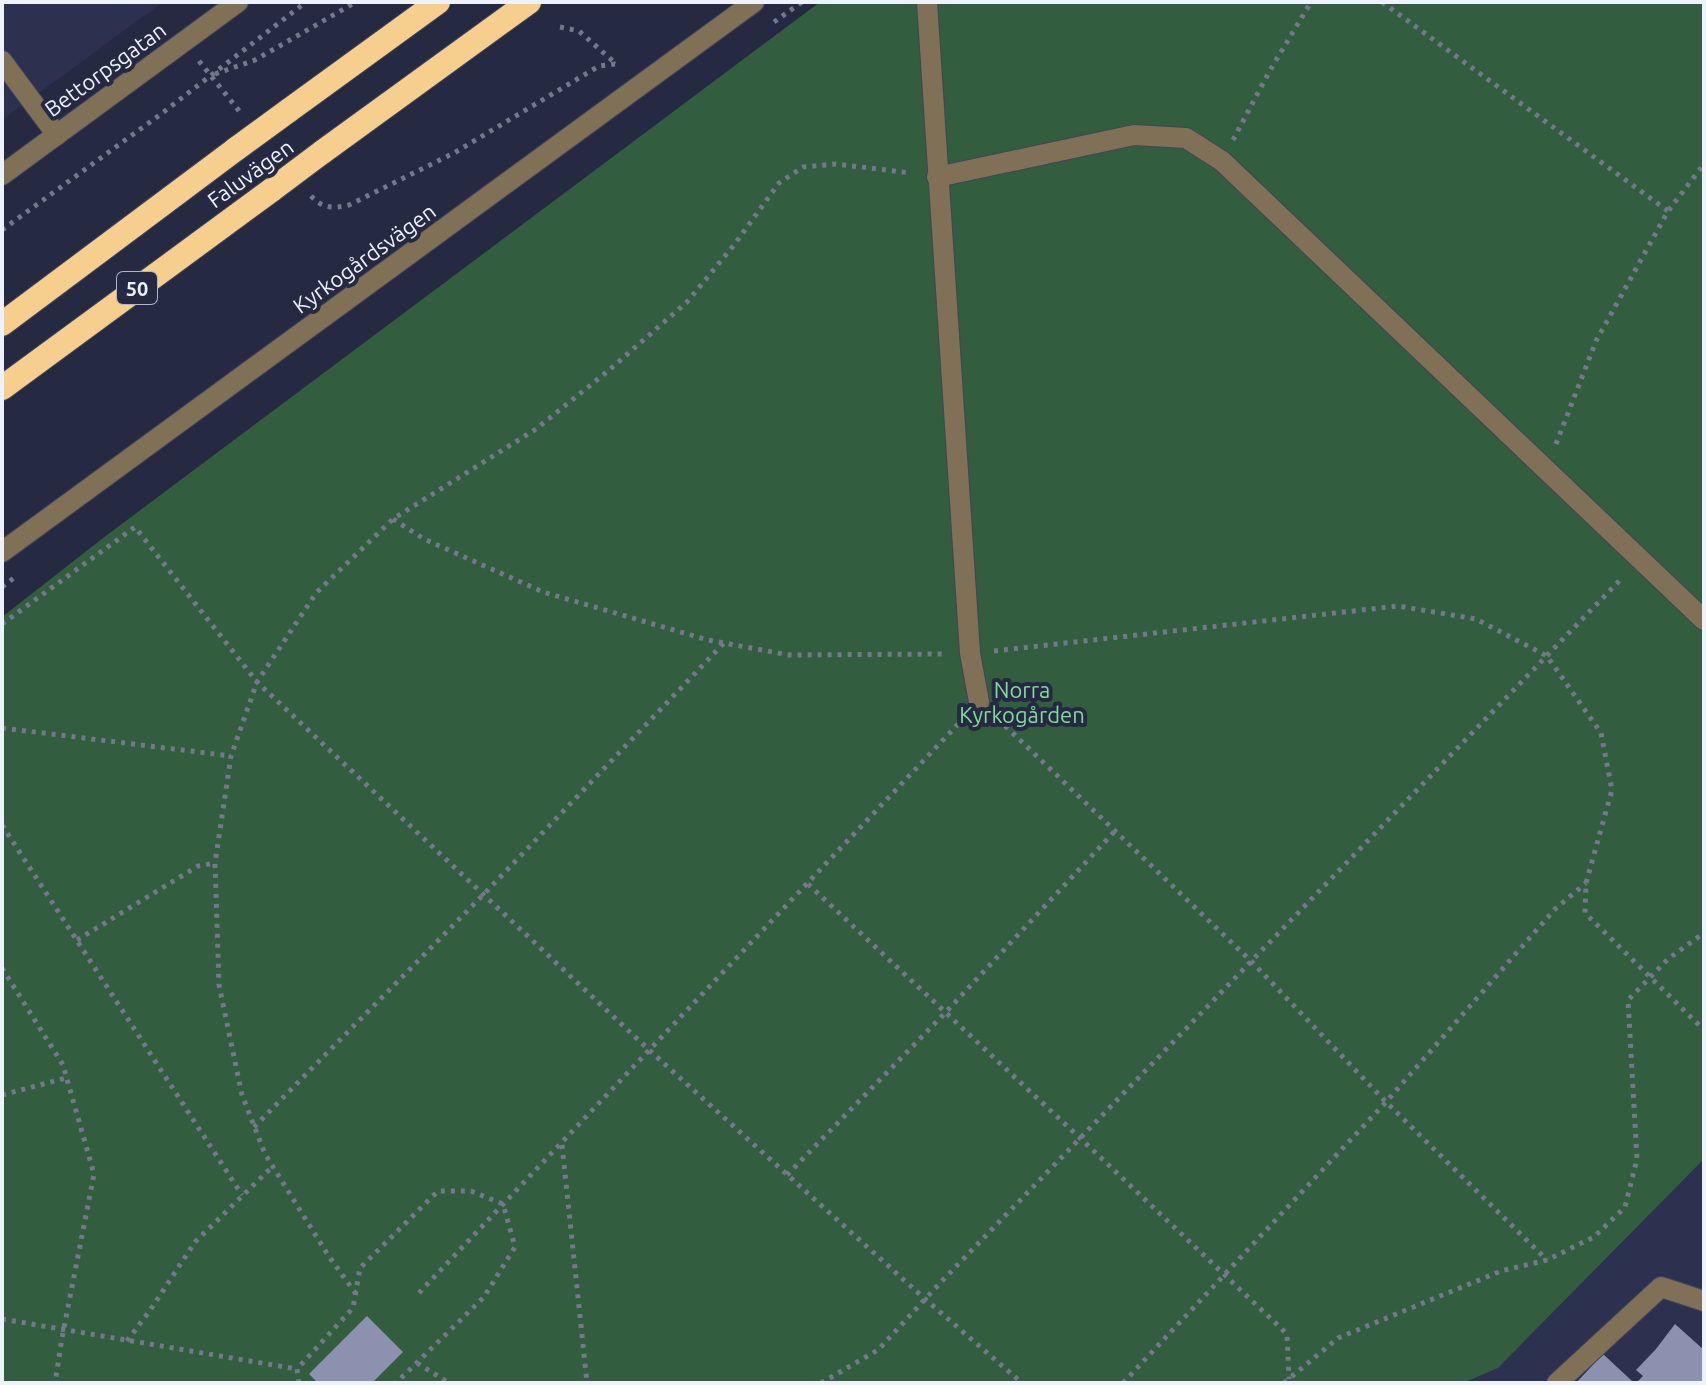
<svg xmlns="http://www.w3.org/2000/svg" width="1706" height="1385" font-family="Ubuntu,sans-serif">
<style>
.built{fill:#2d3150}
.green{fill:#325d3e}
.building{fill:#8b91af}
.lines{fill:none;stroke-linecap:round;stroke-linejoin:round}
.minor-casing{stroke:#41455b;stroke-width:22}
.highway-casing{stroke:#41455b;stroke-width:26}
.path{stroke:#74788b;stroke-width:5;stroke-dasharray:4 6;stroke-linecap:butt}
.minor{stroke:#7f7056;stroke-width:20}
.highway{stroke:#f6cf8e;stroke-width:24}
.highway-bridge-casing{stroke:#41455b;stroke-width:26;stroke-linecap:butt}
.highway-bridge{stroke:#f6cf8e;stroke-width:24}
.labels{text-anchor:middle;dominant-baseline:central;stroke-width:8;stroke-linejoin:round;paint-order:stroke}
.shield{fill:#252941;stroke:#b2b5c5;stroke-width:2}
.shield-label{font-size:20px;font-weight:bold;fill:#eef1fe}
.street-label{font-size:22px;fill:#eef1fe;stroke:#252941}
.park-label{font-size:22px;fill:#83d99a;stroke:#252941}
</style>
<rect width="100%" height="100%" fill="#252941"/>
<!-- built -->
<g class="built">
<polygon points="2,2 163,2 2,120"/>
<polygon points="1704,1159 1704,1383 1463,1383 1498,1368"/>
</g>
<!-- green -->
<polygon class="green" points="820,2 1704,2 1704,1159 1498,1368 1463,1383 2,1383 2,617 103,538"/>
<!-- building -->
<g class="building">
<polygon points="367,1316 403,1352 372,1383 318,1383 309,1374"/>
<polygon points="1675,1324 1704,1350 1704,1383 1636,1383 1643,1376 1636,1370 1656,1349"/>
<polygon points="1603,1354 1632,1381 1631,1383 1576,1383"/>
</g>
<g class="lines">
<!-- minor casing -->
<g class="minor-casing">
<g id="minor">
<polyline points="927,2 970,653 979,702"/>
<polyline points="2,61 57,135"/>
<polyline points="2,175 238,2"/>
<polyline points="937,177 1134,135 1186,138 1222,161 1704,620"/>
<polyline points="2,552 754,2"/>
<polyline points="1557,1383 1661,1287 1704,1301"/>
</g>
</g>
<!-- highway casing -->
<g class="highway-casing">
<g id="highway">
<polyline points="288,111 438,2"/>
<polyline points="321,153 529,2"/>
<polyline points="2,324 236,149"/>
<polyline points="2,388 273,189"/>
</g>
</g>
<!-- path -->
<g class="path">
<polyline points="1382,2 1668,211"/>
<polyline points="774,22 802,2"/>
<polyline points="560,27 579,31 615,63"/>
<polyline points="199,61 240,112"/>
<polyline points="215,74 255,60 356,2"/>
<polyline points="1233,140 1269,72 1311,2"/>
<path d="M311 196C322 208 333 209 349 205L454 153 599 66 615 64 620 66"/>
<polyline points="2,230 161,114 306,2"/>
<polyline points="1556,444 1596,341 1668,211 1704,164"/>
<polyline points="393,519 424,539 543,592 708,640 789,655 944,654"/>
<polyline points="2,587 14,578"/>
<polyline points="2,624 135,527 257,682 648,1049 925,1299 1022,1383"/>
<polyline points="994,651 1398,606 1476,619 1547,656 1601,733 1612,790 1586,883 1585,913 1704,1030"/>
<polyline points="998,719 1252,962 1386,1102 1547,1260"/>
<polyline points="2,728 231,756"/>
<polyline points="2,825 242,1195"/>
<polyline points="808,884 1081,1139 1287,1334 1289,1379"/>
<polyline points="77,940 198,866 215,863"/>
<polyline points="2,968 63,1065 94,1174 62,1338 55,1383"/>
<polyline points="2,1095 66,1078"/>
<polyline points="254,1127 484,894 724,643"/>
<polyline points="562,1145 587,1383"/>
<polyline points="787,1175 945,1013 1115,831"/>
<polyline points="419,1293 962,720"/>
<polyline points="356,1294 328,1255 265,1154 242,1095 219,985 215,863 231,756 257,682 316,593 393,519 536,429 608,371 687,302 734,245 779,183 803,167 836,164 911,173"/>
<polyline points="2,1319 297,1369"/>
<polyline points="127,1341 151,1309 195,1242 272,1167"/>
<polyline points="417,1363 449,1383"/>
<polyline points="299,1383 297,1369 353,1308 360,1268 438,1191 471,1191 503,1204 515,1247 484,1297 396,1383"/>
<polyline points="821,1383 878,1350 940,1283 1623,577"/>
<polyline points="1123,1383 1386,1102 1555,909 1586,883"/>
<polyline points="1284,1383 1338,1338 1501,1271 1547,1260 1594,1237 1625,1207 1637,1159 1628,1000 1668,959 1704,933"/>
</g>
<!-- minor -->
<use href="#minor" class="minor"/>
<!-- highway -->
<use href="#highway" class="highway"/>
<!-- highway-bridge casing -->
<g class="highway-bridge-casing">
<g id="highway-bridge">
<polyline points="236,149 288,111"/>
<polyline points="273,189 321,153"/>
</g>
</g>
<!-- highway-bridge -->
<use href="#highway-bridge" class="highway-bridge"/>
</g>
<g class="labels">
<!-- shield labels -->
<rect class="shield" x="117" y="272" width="40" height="32" rx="6"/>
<g class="shield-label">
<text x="137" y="288">50</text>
</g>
<!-- street labels -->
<g class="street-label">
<text transform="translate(105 69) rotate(-36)">Bettorpsgatan</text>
<text transform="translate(250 173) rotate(-36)">Faluvägen</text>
<text transform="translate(364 258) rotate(-36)">Kyrkogårdsvägen</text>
</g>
<!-- park labels -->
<g class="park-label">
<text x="1022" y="689">Norra<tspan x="1022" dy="25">Kyrkogården</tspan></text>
</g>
</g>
<!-- border -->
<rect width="1706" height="1385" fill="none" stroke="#eef1fe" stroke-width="8"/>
</svg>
